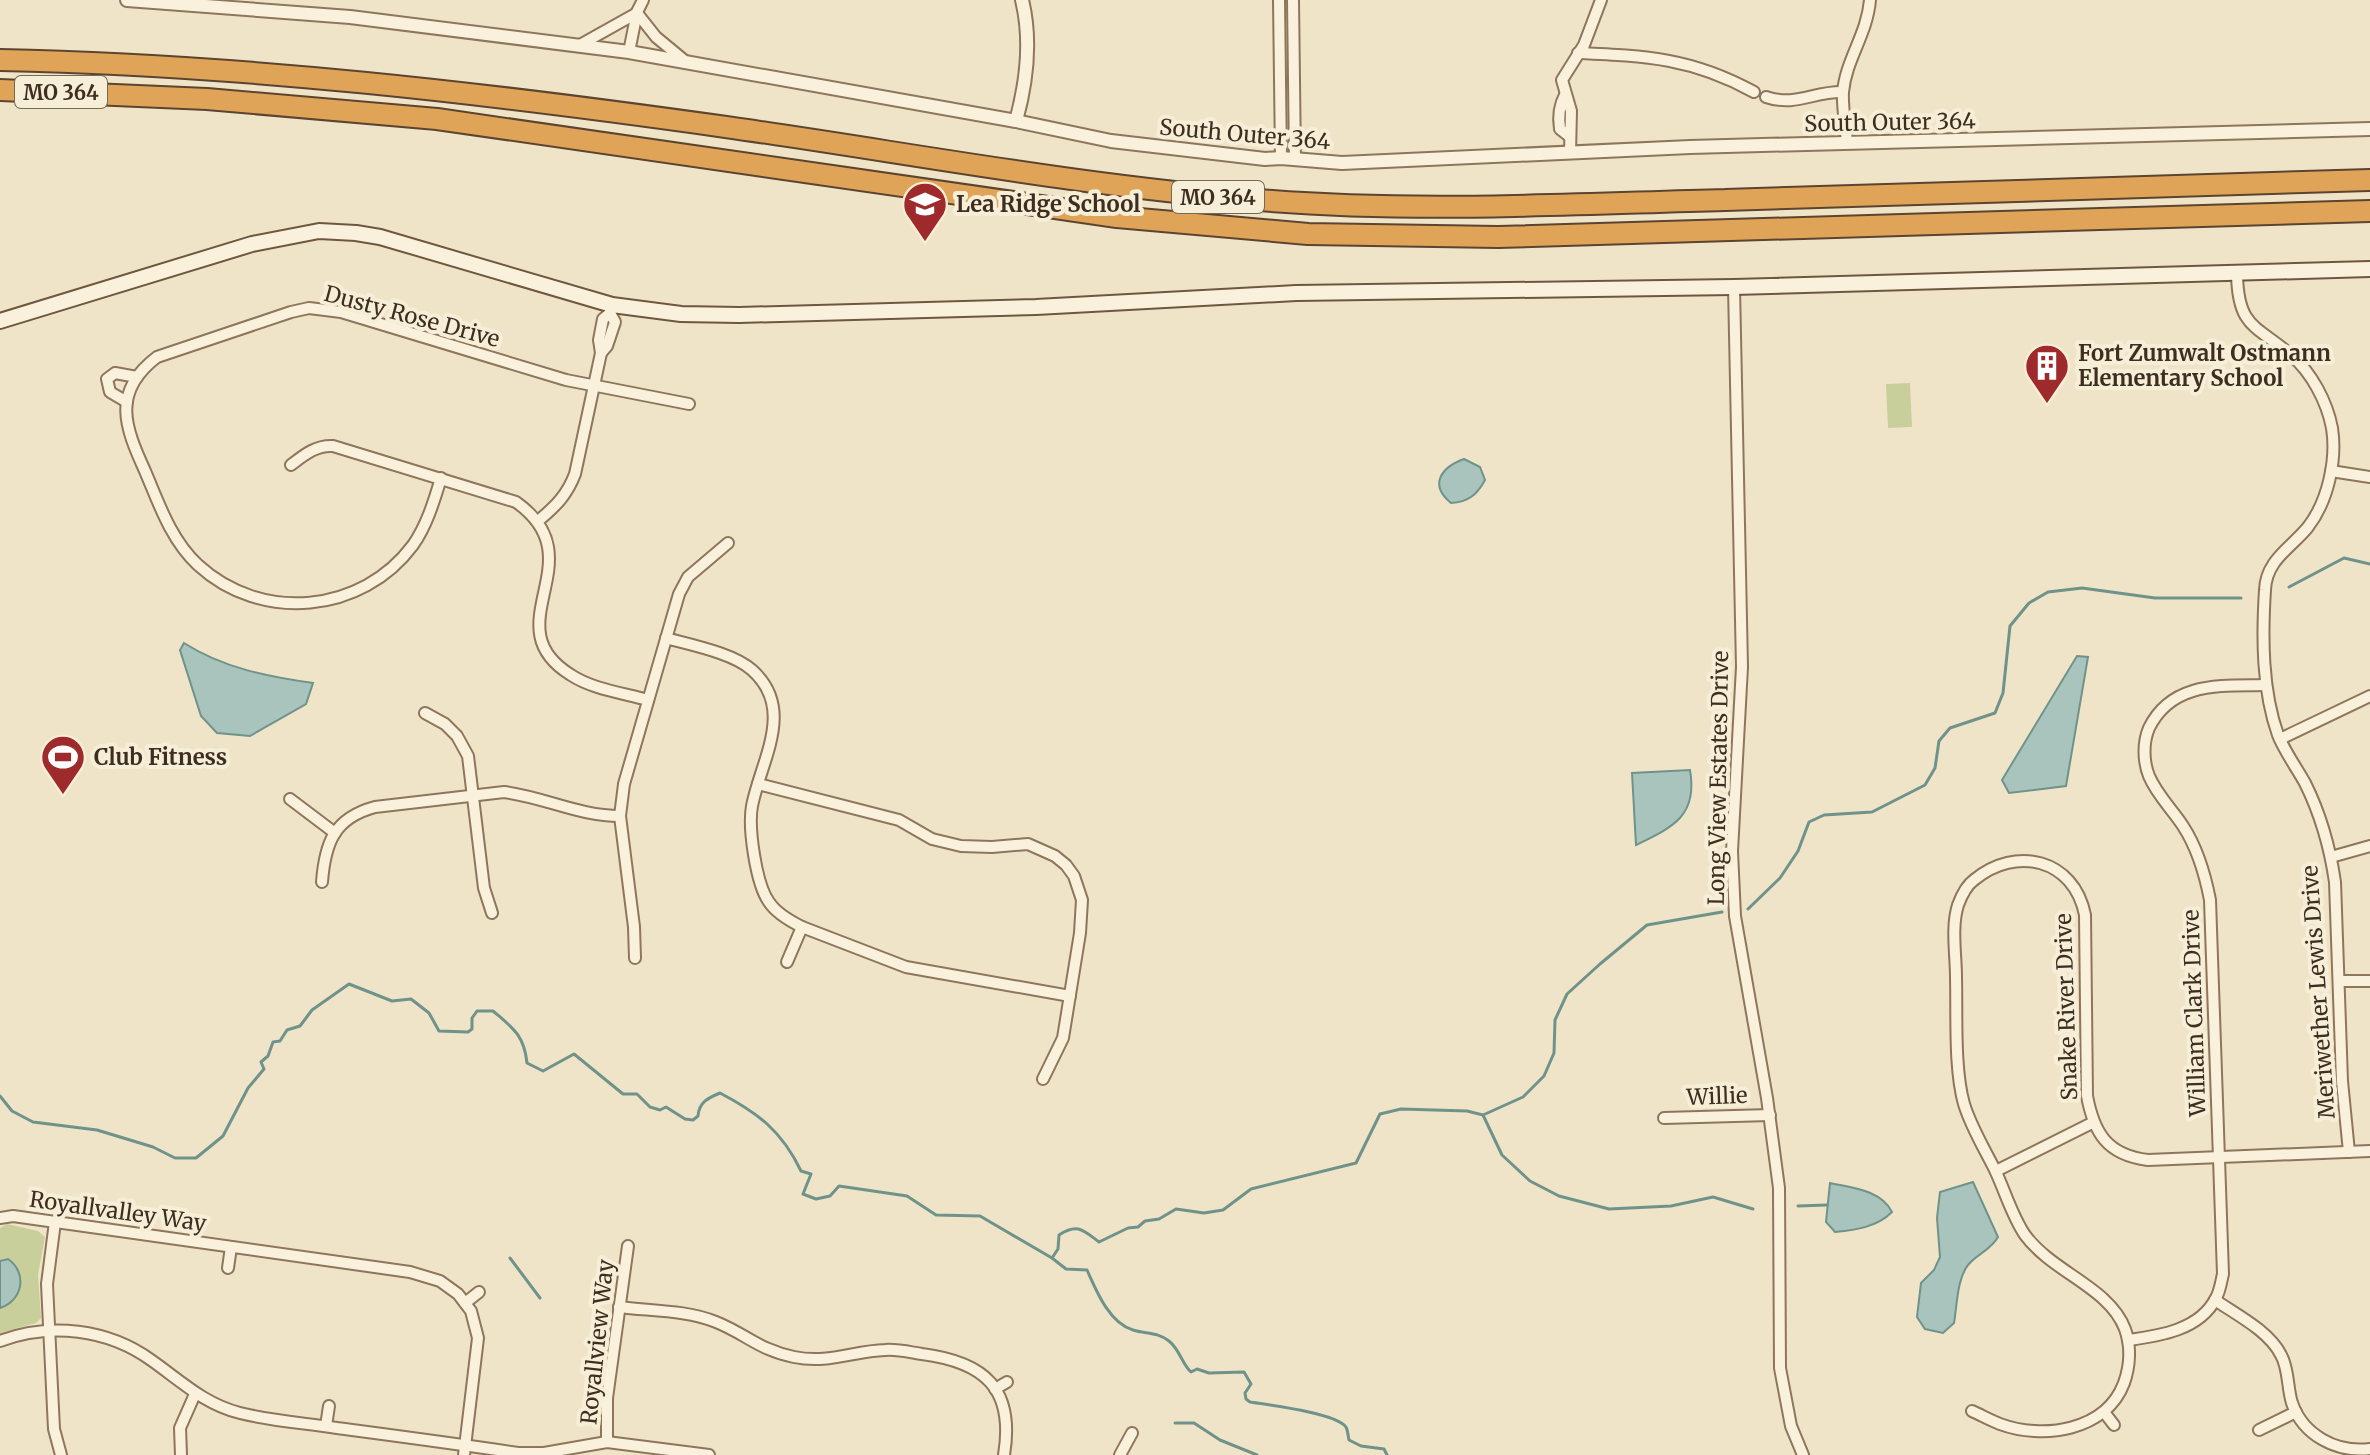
<svg xmlns="http://www.w3.org/2000/svg" width="2370" height="1455" font-family="Merriweather,serif">
<style>
.green{fill:#c9cf9b}
.water{fill:#a9c4bc;stroke:#6f938a;stroke-width:2}
.lines{fill:none;stroke-linecap:round;stroke-linejoin:round}
.stream{stroke:#6f938a;stroke-width:3}
.minor-casing{stroke:#8d765c;stroke-width:14}
.tertiary-casing{stroke:#8d765c;stroke-width:16}
.secondary-casing{stroke:#6f573f;stroke-width:18}
.motorway-casing{stroke:#5b4430;stroke-width:24}
.minor{stroke:#faf1dc;stroke-width:10}
.tertiary{stroke:#faf1dc;stroke-width:12}
.secondary{stroke:#faf1dc;stroke-width:14}
.motorway{stroke:#e0a458;stroke-width:20}
.labels{text-anchor:middle;dominant-baseline:central;stroke-width:8;stroke-linejoin:round;paint-order:stroke}
.shield{fill:#f7eed8;stroke:#756857;stroke-width:2}
.shield-label{font-size:20px;font-weight:bold;fill:#3d2e20}
.street-label{font-size:22px;fill:#3d2e20;stroke:#f7eed8}
.poi-label{font-size:22px;font-weight:bold;fill:#3d2e20;stroke:#f7eed8;text-anchor:start}
</style>
<rect width="100%" height="100%" fill="#f0e4c8"/>
<!-- green -->
<g class="green">
<polygon points="1910,383 1912,427 1888,428 1886,384"/>
<polygon points="7,1224 38,1231 45,1237 38,1275 41,1318 36,1323 0,1333 0,1228"/>
</g>
<!-- water -->
<g class="water">
<path d="M1464 459 1480 467 1485 480C1477 495 1468 502 1451 503 1428 484 1442 467 1464 459Z"/>
<path d="M184 643C223 668 269 677 313 683L306 704 250 736 217 733 201 716 180 650Z"/>
<polygon points="2077,656 2088,657 2066,786 2009,793 2002,780"/>
<path d="M1690 770C1698 816 1673 827 1636 845L1632 773Z"/>
<path d="M1973 1182 1998 1237C1991 1250 1977 1254 1968 1265 1957 1279 1957 1306 1954 1323L1943 1333 1925 1329 1917 1317 1921 1283 1934 1270 1940 1257 1937 1218 1940 1192Z"/>
<path d="M1830 1183C1853 1188 1881 1190 1892 1212 1877 1227 1856 1230 1835 1232L1826 1222Z"/>
<path d="M8 1259C27 1272 24 1300 0 1308V1261Z"/>
</g>
<g class="lines">
<!-- stream -->
<g class="stream">
<polyline points="2289,587 2344,558 2370,564"/>
<polyline points="1748,909 1780,878 1798,851 1809,822 1824,815 1872,812 1925,785 1935,768 1939,741 1950,728 1995,713 2003,693 2010,626 2029,603 2048,592 2082,588 2155,598 2241,598"/>
<path d="M0 1096 12 1111 33 1122 97 1130 153 1147 175 1158H196L223 1136 248 1088 264 1069 261 1062 268 1056 273 1042 280 1041 287 1030 300 1026 312 1010 349 984 392 1001 411 999 429 1013 439 1031 468 1032 472 1029V1018L477 1011H493C513 1028 524 1035 527 1063L543 1071 574 1054 623 1094H637L650 1107 660 1110 666 1107 685 1119 693 1120 698 1116C699 1102 708 1098 720 1093 758 1113 782 1131 801 1171L811 1174 803 1194 816 1199 830 1196 839 1186 907 1196 936 1215 980 1216 1052 1258 1066 1269 1087 1270C1096 1290 1109 1323 1133 1330 1146 1334 1158 1332 1169 1341 1180 1350 1182 1364 1191 1372L1197 1369 1209 1373 1244 1372 1251 1384 1245 1393 1246 1399 1250 1402C1269 1405 1336 1413 1346 1427 1348 1431 1348 1436 1349 1440L1361 1446 1384 1449 1387 1455"/>
<polyline points="1483,1115 1502,1155 1530,1181 1559,1196 1609,1209 1671,1206 1713,1197 1753,1209"/>
<polyline points="1798,1206 1827,1205"/>
<polyline points="510,1258 540,1298"/>
<path d="M1052 1258 1058 1249 1059 1235C1078 1223 1083 1230 1099 1242L1128 1228 1138 1227 1145 1221 1159 1219 1176 1209 1204 1213 1223 1210 1251 1189 1356 1163 1380 1114 1401 1109 1467 1111 1483 1115 1523 1097 1544 1076 1554 1053 1555 1020 1567 994 1600 964 1647 925 1722 912"/>
<polyline points="1175,1423 1194,1423 1220,1440 1257,1455"/>
</g>
<!-- minor casing -->
<g class="minor-casing">
<g id="minor">
<polyline points="1279,0 1281,158"/>
<polyline points="1293,0 1295,160"/>
<polyline points="578,46 637,13 656,37 685,61"/>
<polyline points="629,52 637,12 643,0"/>
<path d="M1578 53C1647 56 1692 58 1754 92"/>
<path d="M1565 95C1559 106 1558 116 1560 129L1569 136"/>
<path d="M1766 97C1796 107 1814 91 1843 92"/>
<path d="M1847 143C1846 126 1842 108 1843 92 1846 59 1867 35 1870 0"/>
<polyline points="1570,153 1571,111 1562,80 1584,45 1601,0"/>
<path d="M2237 274C2238 328 2256 325 2291 355 2312 373 2327 402 2332 428 2337 460 2328 501 2308 527 2291 548 2266 560 2265 590 2262 637 2262 690 2278 735 2285 752 2296 767 2305 783 2320 813 2330 848 2335 882L2342 1081 2349 1152"/>
<polyline points="1734,287 1742,667 1732,851 1735,916 1767,1098 1779,1188 1780,1368 1791,1426 1803,1455"/>
<polyline points="601,353 607,346 615,322 610,313"/>
<polyline points="127,402 110,392 107,379 115,373 137,377"/>
<path d="M291 465C304 455 316 445 333 446L516 502C598 560 491 626 571 675 592 689 623 693 648 700"/>
<polyline points="2331,471 2370,477"/>
<path d="M441 478C434 501 427 525 413 545 362 614 261 623 198 565 171 540 159 504 145 471 125 427 111 392 157 357L291 312 309 308 341 312 566 380 689 404"/>
<path d="M538 521C556 506 567 495 575 474L601 353 599 340 603 319 610 313 612 305"/>
<path d="M666 638C691 645 733 653 752 670 796 709 761 760 752 806 748 828 756 884 769 902 776 913 790 921 802 927L906 967 1070 996"/>
<polyline points="425,713 445,724 457,736 468,756 484,888 492,913"/>
<polyline points="2280,739 2370,696"/>
<polyline points="758,784 899,820 932,839 961,846 992,847 1028,844 1055,856 1066,865 1074,876 1082,900 1080,933 1063,1038 1043,1079"/>
<polyline points="290,799 335,833"/>
<polyline points="2331,857 2370,846"/>
<path d="M322 882C325 843 334 818 375 807L504 792C544 797 579 816 620 816"/>
<polyline points="635,958 634,927 620,816 624,784 679,594 688,577 728,543"/>
<polyline points="787,962 802,927"/>
<polyline points="2340,981 2370,981"/>
<polyline points="1664,1118 1770,1115"/>
<polyline points="1996,1171 2092,1123"/>
<polyline points="0,1218 13,1216 410,1272 440,1281 458,1294 471,1311 478,1338 464,1455"/>
<polyline points="55,1222 47,1284 54,1429 61,1455"/>
<polyline points="228,1268 231,1247"/>
<path d="M2215 1300C2237 1315 2269 1331 2281 1355 2289 1369 2287 1387 2292 1403 2303 1435 2336 1453 2370 1449"/>
<polyline points="465,1303 479,1292"/>
<path d="M619 1307C650 1311 687 1310 716 1322 746 1334 759 1350 794 1357 828 1364 853 1351 885 1350 897 1349 909 1352 922 1354 984 1362 1015 1388 1004 1455"/>
<path d="M2128 1340C2159 1336 2200 1330 2216 1298 2220 1291 2221 1282 2223 1274L2210 900C2205 874 2198 849 2183 826 2172 809 2157 795 2149 776 2143 761 2143 742 2149 728 2172 681 2221 686 2266 685"/>
<path d="M0 1341C50 1322 108 1329 151 1360 181 1381 204 1404 240 1413 271 1421 305 1423 337 1428 397 1436 458 1444 518 1453H544L607 1442 709 1455"/>
<polyline points="995,1389 1007,1382"/>
<path d="M1972 1411C1981 1415 1990 1420 2000 1424 2043 1440 2106 1431 2124 1383 2130 1366 2131 1346 2125 1329 2109 1287 2053 1273 2025 1235 2012 1216 2005 1191 1995 1170 1984 1148 1971 1127 1964 1104 1954 1069 1957 1015 1956 977 1956 955 1951 927 1958 905 1961 897 1967 885 1974 880 2016 845 2074 859 2085 915L2087 1096C2094 1133 2107 1155 2148 1160L2370 1151"/>
<polyline points="2104,1412 2114,1425"/>
<polyline points="326,1426 329,1406"/>
<polyline points="2259,1430 2296,1412"/>
<polyline points="607,1442 607,1398 628,1246"/>
<polyline points="181,1455 180,1428 195,1394"/>
<polyline points="1120,1455 1132,1433"/>
</g>
</g>
<!-- tertiary casing -->
<g class="tertiary-casing">
<g id="tertiary">
<polyline points="127,0 350,17 629,52 1016,121 1111,141 1265,159 1281,158 1342,163 1690,147 2370,129"/>
<path d="M1016 121C1027 81 1032 41 1022 0"/>
</g>
</g>
<!-- secondary casing -->
<g class="secondary-casing">
<polyline id="secondary" points="0,321 252,244 319,231 356,233 380,237 612,305 681,314 739,315 1036,307 1296,293 1734,287 2370,269"/>
</g>
<!-- motorway casing -->
<g class="motorway-casing">
<g id="motorway">
<path d="M0 60C244 65 484 93 726 127 903 152 1080 186 1259 200 1414 213 1569 204 1725 200 1940 193 2155 186 2370 180"/>
<polyline points="0,90 207,99 437,119 1117,217 1308,234 1498,237 2370,211"/>
</g>
</g>
<!-- minor -->
<use href="#minor" class="minor"/>
<!-- tertiary -->
<use href="#tertiary" class="tertiary"/>
<!-- secondary -->
<use href="#secondary" class="secondary"/>
<!-- motorway -->
<use href="#motorway" class="motorway"/>
</g>
<!-- icons -->
<defs>
<g id="school-pin" transform="scale(2.3)"><path d="M0 17L-7.5 6A9.5 9.5 0 1 1 7.5 6Z" fill="#9e2a2b" stroke="#f7eed8"/><path d="M0-5L7-2L0 1L-7-2ZM-4 1L0 2.5L4 1V4Q0 6-4 4Z" fill="#fff"/></g>
<g id="building-pin" transform="scale(2.3)"><path d="M0 17L-7.5 6A9.5 9.5 0 1 1 7.5 6Z" fill="#9e2a2b" stroke="#f7eed8"/><path d="M-4-6H4V6H1V3H-1V6H-4ZM-2.5-4.3h1.7v1.8h-1.7ZM.8-4.3h1.7v1.8H.8ZM-2.5-1h1.7V.8h-1.7ZM.8-1h1.7V.8H.8Z" fill="#fff"/></g>
<g id="stadium-pin" transform="scale(2.3)"><path d="M0 17L-7.5 6A9.5 9.5 0 1 1 7.5 6Z" fill="#9e2a2b" stroke="#f7eed8"/><path d="M0-5a6.5 5 0 1 0 0 10a6.5 5 0 1 0 0-10ZM-3.5-1.8h7v3.6h-7Z" fill="#fff"/></g>
</defs>
<g fill-rule="evenodd">
<use href="#school-pin" x="925" y="204"/>
<use href="#building-pin" x="2047" y="366"/>
<use href="#stadium-pin" x="63" y="757"/>
</g>
<g class="labels">
<!-- shield labels -->
<g class="shield">
<rect x="15" y="76" width="92" height="32" rx="6"/>
<rect x="1172" y="181" width="92" height="32" rx="6"/>
</g>
<g class="shield-label">
<text x="61" y="92">MO 364</text>
<text x="1218" y="197">MO 364</text>
</g>
<!-- street labels -->
<g class="street-label">
<text transform="translate(1890 122) rotate(-1)">South Outer 364</text>
<text transform="translate(1245 134) rotate(5)">South Outer 364</text>
<text transform="translate(412 316) rotate(15)">Dusty Rose Drive</text>
<text transform="translate(1718 778) rotate(-89)">Long View Estates Drive</text>
<text transform="translate(2318 992) rotate(-94)">Meriwether Lewis Drive</text>
<text transform="translate(2066 1007) rotate(-92)">Snake River Drive</text>
<text transform="translate(2194 1013) rotate(-92)">William Clark Drive</text>
<text transform="translate(1717 1096) rotate(-2)">Willie</text>
<text transform="translate(118 1211) rotate(8)">Royallvalley Way</text>
<text transform="translate(597 1342) rotate(-84)">Royallview Way</text>
</g>
<!-- poi labels -->
<g class="poi-label">
<text x="956" y="204">Lea Ridge School</text>
<text x="2078" y="353">Fort Zumwalt Ostmann<tspan x="2078" dy="25">Elementary School</tspan></text>
<text x="94" y="757">Club Fitness</text>
</g>
</g>
</svg>
